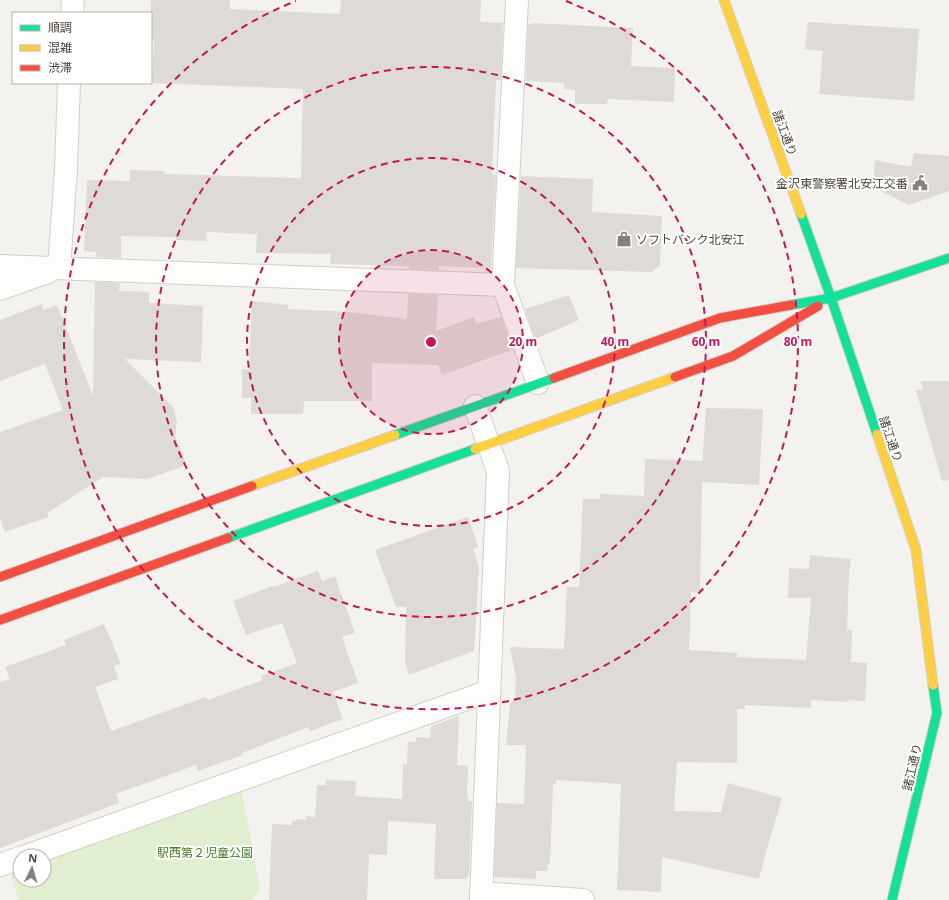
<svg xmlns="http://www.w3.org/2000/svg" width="949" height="900" font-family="'Noto Sans','Noto Sans JP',sans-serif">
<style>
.green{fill:#e1eecf}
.building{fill:#dedbd6}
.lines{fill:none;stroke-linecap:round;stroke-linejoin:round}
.street-casing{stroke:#d2d0cb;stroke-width:24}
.fast-casing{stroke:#d3cfc5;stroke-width:11}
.slow-casing{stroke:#d3cfc5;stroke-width:11}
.jam-casing{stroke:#d3cfc5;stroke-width:11}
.street{stroke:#fdfdfc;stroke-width:22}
.fast{stroke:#16e098;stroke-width:9}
.slow{stroke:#ffcf43;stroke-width:9}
.jam{stroke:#f24e42;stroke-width:9}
.ring{fill:none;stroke:#c2185b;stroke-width:2;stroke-dasharray:7 5}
.labels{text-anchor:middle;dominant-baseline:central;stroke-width:4;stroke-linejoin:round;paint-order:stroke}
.street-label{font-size:12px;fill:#4b4439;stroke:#fff}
.poi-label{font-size:12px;fill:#4b4439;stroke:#fff;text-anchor:end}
.park-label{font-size:12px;fill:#4a7f2a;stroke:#fff}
.centre{fill:#c2185b;stroke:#fff;stroke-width:2}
.ring-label{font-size:12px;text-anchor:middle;font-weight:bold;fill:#c2185b;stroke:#fff;stroke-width:4;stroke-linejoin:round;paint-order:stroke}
</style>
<rect width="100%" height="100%" fill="#f4f2ee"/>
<!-- green -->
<polygon class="green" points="241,788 260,888 252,900 19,900 10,873 20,869 20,880 44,880 44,860"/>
<!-- building -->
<g class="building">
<polygon points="151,0 230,0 230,9 340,14 341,0 481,0 480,22 503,23 501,80 496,80 492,174 496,175 491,268 439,266 439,270 409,269 409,266 330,264 331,254 256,253 257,234 207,232 206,241 176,240 176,237 121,236 121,258 96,257 96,252 84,251 87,180 130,181 130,170 165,171 164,174 301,178 303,89 152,83 154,39 151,39"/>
<polygon points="808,22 919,29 914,101 819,94 823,51 805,49"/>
<polygon points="533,23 633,28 631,66 675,68 674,102 608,99 607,104 575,104 575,90 565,89 564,83 526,81 528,24 533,24"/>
<polygon points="914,153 949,156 949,191 909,205 873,187 875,160 911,167"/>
<polygon points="521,176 593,179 592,212 662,216 660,265 652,272 516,268"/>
<polygon points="95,282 120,283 119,291 149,292 149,303 203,306 201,362 125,359 173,407 177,422 175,435 187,465 147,479 103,477 47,513 49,517 5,532 0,519 0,432 63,410 45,364 0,381 0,320 42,304 43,310 57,305 93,396"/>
<polygon points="408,294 438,295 436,331 474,317 476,324 501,317 512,349 509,351 442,375 438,365 372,363 372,401 304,401 303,414 251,414 251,398 242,398 242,369 249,369 252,301 288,305 288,309 348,312 407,319"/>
<polygon points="569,295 579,320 535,339 525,309"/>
<polygon points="921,381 949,381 949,480 942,481 916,390 923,390"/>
<polygon points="706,408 763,409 759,485 702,482 700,593 691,592 689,650 737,653 737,657 806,660 811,598 788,598 789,568 809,569 810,555 851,559 849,574 847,630 852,630 851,662 867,663 865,701 848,700 847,702 811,700 811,708 745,705 745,709 737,709 737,763 677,762 674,811 721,812 728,783 782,798 766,852 759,879 662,857 661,892 617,890 621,784 556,780 556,784 553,784 550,864 548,864 547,871 536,871 536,879 494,877 497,803 524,804 526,745 506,745 510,704 515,698 516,678 510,647 564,649 567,587 579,587 583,499 600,499 600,494 644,496 645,459 703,461 702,468"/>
<polygon points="468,517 478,546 473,549 479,567 474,651 409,675 405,662 406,607 396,607 375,550"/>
<polygon points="318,571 322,581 335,576 355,633 342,637 358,683 333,692 343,719 310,731 308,727 242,753 243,755 198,771 196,765 116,794 119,803 0,848 0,682 10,679 5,667 66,645 64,640 104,624 121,664 114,666 118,679 95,687 111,731 206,697 208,700 263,680 261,676 297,663 282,623 246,635 233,601 272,586 273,587"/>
<polygon points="459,716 457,765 468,766 467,794 468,795 468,801 472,801 469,876 467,876 467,879 434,879 436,824 388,821 387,855 369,854 367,900 269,900 272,824 292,825 292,821 296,821 296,819 306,820 306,816 315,817 317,785 326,785 326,780 356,781 355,796 402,799 403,764 407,765 408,742 416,742 416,737 430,738 431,726"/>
</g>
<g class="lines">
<!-- street casing -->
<g class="street-casing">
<g id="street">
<polyline points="517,0 503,285 538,383"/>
<polyline points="72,13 73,0"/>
<polyline points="0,266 503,285"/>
<polyline points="59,268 66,169 69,83"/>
<polyline points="0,289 48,272"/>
<polyline points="475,406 498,471 481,900"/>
<polyline points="26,856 489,691"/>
<polyline points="0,865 20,858"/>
<polyline points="481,893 583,900"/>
</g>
</g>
<!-- fast casing -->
<g class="fast-casing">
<g id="fast">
<polyline points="801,214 831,298 877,434"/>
<polyline points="791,305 831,298 949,258"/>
<polyline points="395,435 554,378"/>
<polyline points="228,538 475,449"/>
<polyline points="892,900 937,713 933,685"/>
</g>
</g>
<!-- slow casing -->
<g class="slow-casing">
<g id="slow">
<polyline points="724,0 801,214"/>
<polyline points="877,434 916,550 933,685"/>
<polyline points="475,449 675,377"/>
<polyline points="252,486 395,435"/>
</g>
</g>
<!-- jam casing -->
<g class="jam-casing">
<g id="jam">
<polyline points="675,377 733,356 818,306"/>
<polyline points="554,378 720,318 791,305"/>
<polyline points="0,577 252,486"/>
<polyline points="0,620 228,538"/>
</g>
</g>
<!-- street -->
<use href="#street" class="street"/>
<!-- fast -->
<use href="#fast" class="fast"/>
<!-- slow -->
<use href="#slow" class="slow"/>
<!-- jam -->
<use href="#jam" class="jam"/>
</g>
<!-- distance rings -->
<circle cx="431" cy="342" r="92" fill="#c2185b" fill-opacity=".12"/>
<g class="ring">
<circle cx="431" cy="342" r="92"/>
<circle cx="431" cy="342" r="184"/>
<circle cx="431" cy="342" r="275"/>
<path d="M566 1A367 367 0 1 1 296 1"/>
</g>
<!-- icons -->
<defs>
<g id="civic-bare" transform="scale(1.2)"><path d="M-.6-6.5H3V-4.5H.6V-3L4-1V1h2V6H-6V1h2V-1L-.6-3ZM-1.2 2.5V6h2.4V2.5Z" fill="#868178" stroke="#fff" stroke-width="2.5" paint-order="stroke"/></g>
<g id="shop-bare" transform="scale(1.2)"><path d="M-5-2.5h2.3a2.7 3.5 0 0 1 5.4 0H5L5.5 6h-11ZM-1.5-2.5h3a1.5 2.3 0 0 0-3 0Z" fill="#868178" stroke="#fff" stroke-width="2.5" paint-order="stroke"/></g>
</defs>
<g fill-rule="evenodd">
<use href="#civic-bare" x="920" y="183"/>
<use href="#shop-bare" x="624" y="239"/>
</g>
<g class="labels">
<!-- street labels -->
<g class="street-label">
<text transform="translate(785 133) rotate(70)">諸江通り</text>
<text transform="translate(891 439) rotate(71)">諸江通り</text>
<text transform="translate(912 767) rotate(-77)">諸江通り</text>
</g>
<!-- poi labels -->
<g class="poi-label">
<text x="908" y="183">金沢東警察署北安江交番</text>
<text x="636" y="239" text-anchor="start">ソフトバンク北安江</text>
</g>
<!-- park labels -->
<g class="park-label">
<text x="205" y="852">駅西第２児童公園</text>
</g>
</g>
<circle cx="431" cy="342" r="6" class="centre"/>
<g class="ring-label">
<text x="523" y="346">20 m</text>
<text x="615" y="346">40 m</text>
<text x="706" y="346">60 m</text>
<text x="798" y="346">80 m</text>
</g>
<!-- legend -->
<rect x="12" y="12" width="140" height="72" fill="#ffffff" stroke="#b7b4b0"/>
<rect x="20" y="25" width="20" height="6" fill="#16e098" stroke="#b7b4b0"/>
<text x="48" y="32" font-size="12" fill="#4b4439">順調</text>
<rect x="20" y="45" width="20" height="6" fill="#ffcf43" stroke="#b7b4b0"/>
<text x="48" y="52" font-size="12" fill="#4b4439">混雑</text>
<rect x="20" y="65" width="20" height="6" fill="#f24e42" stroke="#b7b4b0"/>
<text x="48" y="72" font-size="12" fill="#4b4439">渋滞</text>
<!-- north arrow -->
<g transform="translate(32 868) rotate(5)"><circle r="19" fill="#ffffff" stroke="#b7b4b0"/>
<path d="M0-3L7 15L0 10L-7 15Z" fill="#868178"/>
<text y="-6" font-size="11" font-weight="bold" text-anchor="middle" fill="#4b4439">N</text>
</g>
</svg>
